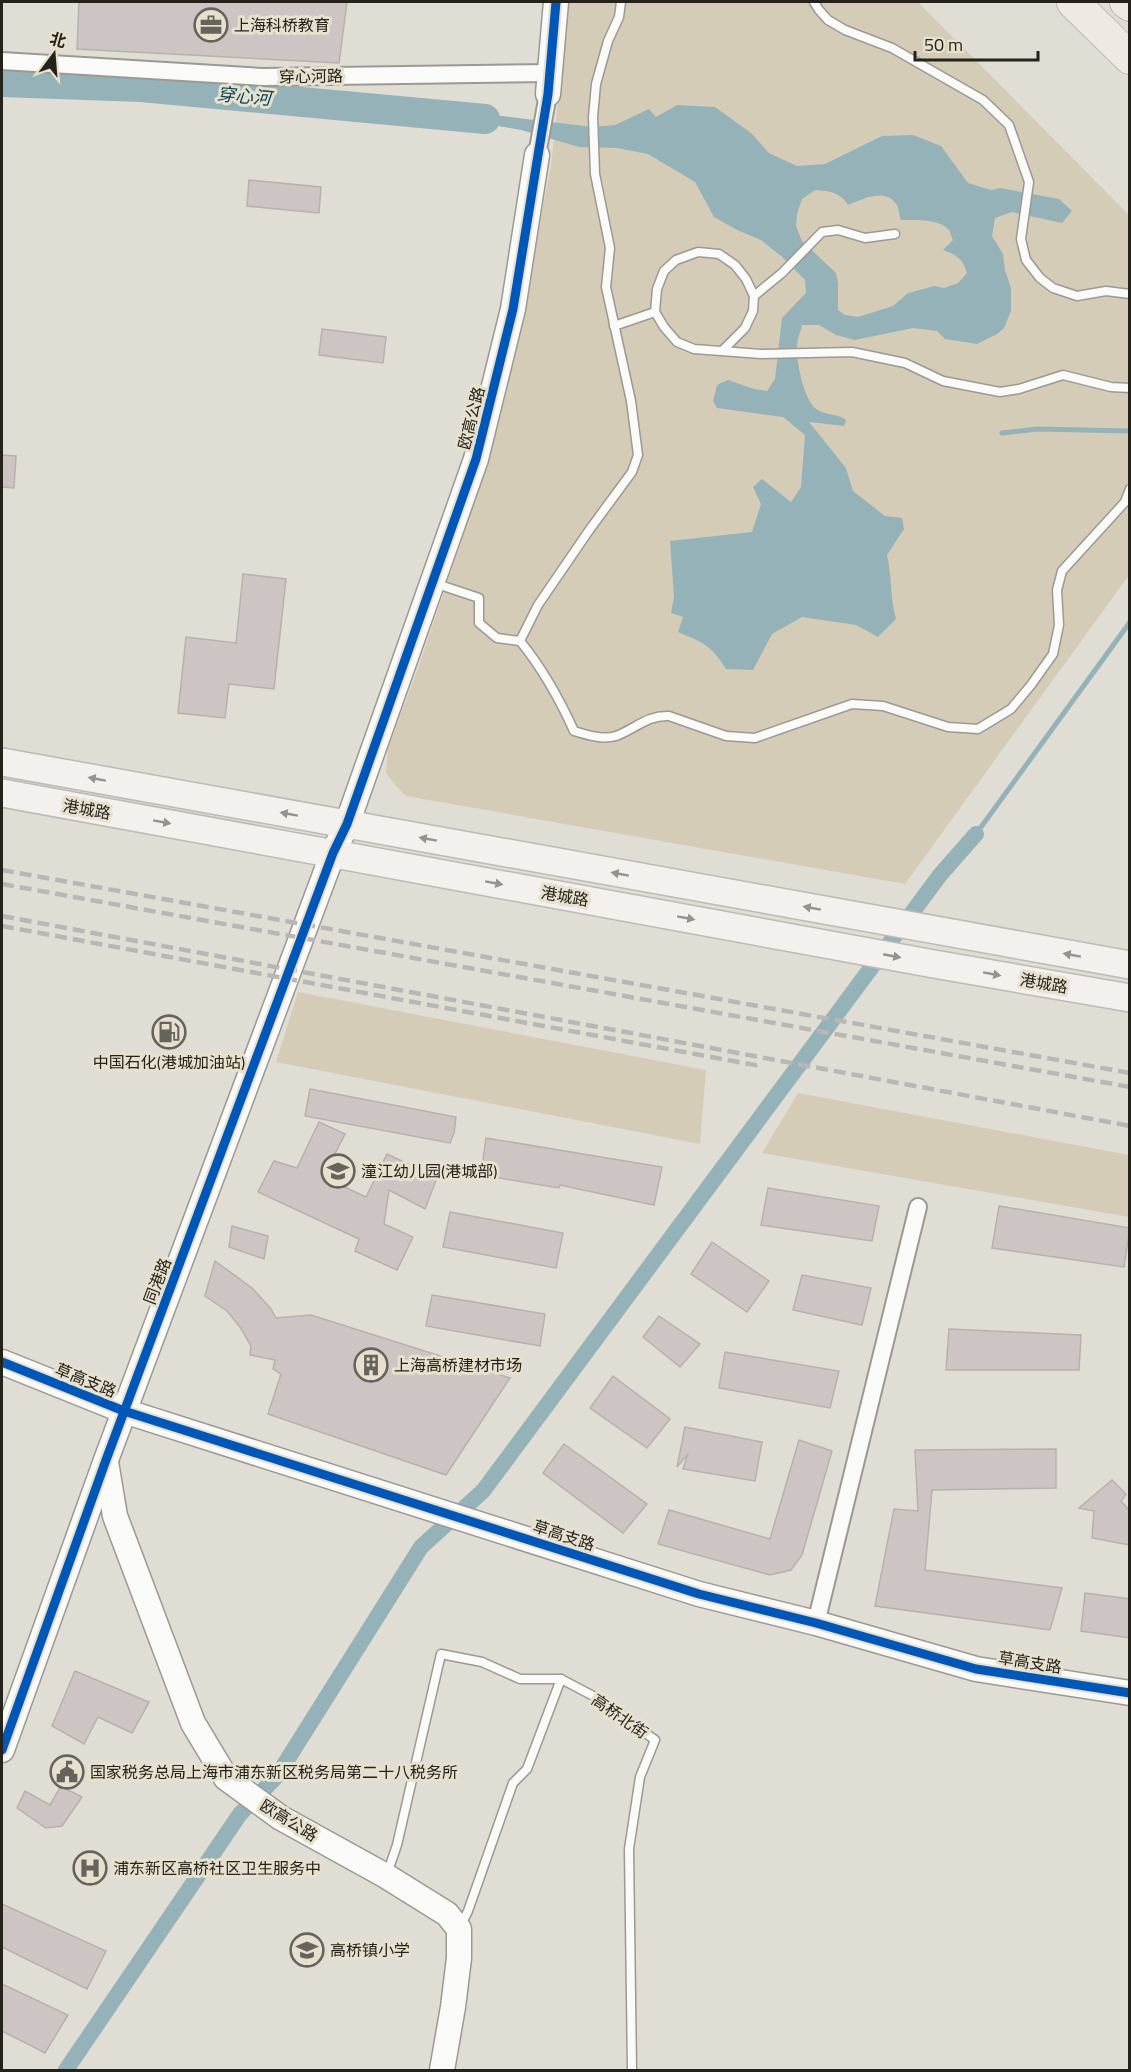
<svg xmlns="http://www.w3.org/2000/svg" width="1131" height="2072" font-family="'Titillium Web','Noto Sans SC',sans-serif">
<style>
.green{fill:#d4ccb7}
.water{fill:#96b2b9;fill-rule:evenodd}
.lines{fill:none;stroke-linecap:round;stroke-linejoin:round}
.stream{stroke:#96b2b9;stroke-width:5}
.canal{stroke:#96b2b9;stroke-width:16}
.river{stroke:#96b2b9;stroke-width:30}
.building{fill:#cdc5c4;stroke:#b6b1ae;stroke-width:1.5}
.lane-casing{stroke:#9c9993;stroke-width:11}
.street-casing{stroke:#9c9993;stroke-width:20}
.secondary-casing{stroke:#9c9993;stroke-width:27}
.primary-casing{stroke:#bcbab6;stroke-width:30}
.highway-casing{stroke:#bcbab6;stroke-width:34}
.lane{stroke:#fafaf9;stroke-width:8}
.street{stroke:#fafaf9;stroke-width:16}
.secondary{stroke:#fafaf9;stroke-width:24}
.primary{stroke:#f4f0ed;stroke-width:27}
.highway{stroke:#efe9e4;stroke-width:32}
.rail{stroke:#b8b7b5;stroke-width:4.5;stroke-dasharray:12 6;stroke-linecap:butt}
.cycleway-casing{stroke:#e6e0ce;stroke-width:13}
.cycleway{stroke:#0057b8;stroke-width:9}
.oneway{fill:#96938e}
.labels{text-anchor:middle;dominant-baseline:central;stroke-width:6;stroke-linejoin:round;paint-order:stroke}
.poi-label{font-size:16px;fill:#24221b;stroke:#e6e0ce;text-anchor:start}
.street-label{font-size:16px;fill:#24221b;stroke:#e6e0ce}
.water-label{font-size:18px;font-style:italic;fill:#074554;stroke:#e6e0ce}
</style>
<rect width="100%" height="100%" fill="#e0ddd4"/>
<!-- green -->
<g class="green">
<polygon points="568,2 918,2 1129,215 1129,575 905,884 406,796 395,785 386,773 388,748 417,671 464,533 514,350 551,166"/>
<polygon points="298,992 706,1070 700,1144 276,1062"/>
<polygon points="798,1093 1129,1155 1129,1217 762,1153"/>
</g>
<!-- water -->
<path class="water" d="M677 105 715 107 751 133 769 153 797 166 825 164 882 136 913 135 941 146 968 183 991 190 1000 188 1059 199 1072 211 1062 223 1012 212 995 218 992 236 1003 254 1005 270 1011 288V311L1004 328 997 334 977 344 945 339 937 331 913 328 855 340 836 335 819 325H802C801 330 799 335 798 339 794 355 803 397 815 408 824 416 838 413 846 420L844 426 809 422 846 468 853 491 885 516 902 518 904 529 887 555C892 576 890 598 896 619L878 637 856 625 802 617 772 634 753 670 726 669C711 645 704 643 678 632L683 617 671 613 674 597 670 541 752 532 761 504 753 487 762 479 791 502 801 487 805 435 783 417 717 408 713 401 717 385 728 380 754 389 767 391 775 379 782 318 806 293 805 280 781 256 761 240 737 230 714 217 695 182 648 154 617 148 579 147 521 130 486 124 485 114 592 127 615 125 649 109 656 117ZM815 190C829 191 840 192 848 205 863 199 885 187 897 205 899 209 899 216 901 220 914 220 939 218 949 230 951 233 951 237 953 240L943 250C957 255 963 259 967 273L958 283 944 288 934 286 908 293 893 306 858 317 845 315 838 310V283L836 273 802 241 796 226 797 214 802 199Z"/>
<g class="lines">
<!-- stream -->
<g class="stream">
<polyline points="1002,433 1037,429 1130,431"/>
<polyline points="976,834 1130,622"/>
</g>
<!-- canal -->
<polyline class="canal" points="66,2070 240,1814 277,1776 421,1547 483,1491 940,875 976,834"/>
<!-- river -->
<polyline class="river" points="2,82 141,87 485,119"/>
</g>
<!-- building -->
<g class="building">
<polygon points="79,2 347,2 339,63 77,49"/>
<polygon points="249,180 321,187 319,213 247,206"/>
<polygon points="322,329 386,337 383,363 319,355"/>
<polygon points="2,455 16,456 14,488 2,487"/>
<polygon points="243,574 286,579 274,689 229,684 225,718 178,713 186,637 236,643"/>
<polygon points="310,1089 456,1117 454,1133 450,1143 305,1116"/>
<polygon points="319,1122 345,1134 323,1177 366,1197 387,1154 437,1178 425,1209 389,1190 384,1224 413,1237 397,1270 355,1251 359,1239 258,1192 274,1161 297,1168"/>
<polygon points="486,1138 662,1167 654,1205 560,1185 559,1188 481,1175"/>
<polygon points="768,1188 879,1206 872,1241 761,1225"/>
<polygon points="999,1206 1130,1228 1124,1267 992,1248"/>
<polygon points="450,1212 563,1233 556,1268 443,1247"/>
<polygon points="232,1226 268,1236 264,1259 229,1247"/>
<polygon points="712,1242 769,1281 747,1312 691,1274"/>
<polygon points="215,1261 252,1288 271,1309 276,1318 311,1315 510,1378 446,1475 268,1414 281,1374 273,1369 275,1360 250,1355 251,1346 240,1327 227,1311 205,1296"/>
<polygon points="802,1275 871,1288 862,1325 793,1310"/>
<polygon points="432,1295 545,1314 540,1346 426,1326"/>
<polygon points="659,1316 700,1344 680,1367 643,1337"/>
<polygon points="949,1329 1081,1335 1079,1370 946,1370"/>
<polygon points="725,1352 839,1371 830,1408 719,1388"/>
<polygon points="613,1376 670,1419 647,1448 590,1408"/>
<polygon points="685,1427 762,1442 755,1481 683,1469 688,1454 677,1467"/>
<polygon points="799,1440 832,1451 802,1555 791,1570 770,1575 658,1544 669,1510 770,1539"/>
<polygon points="564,1444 647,1504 623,1533 543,1473"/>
<polygon points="1056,1449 1056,1488 932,1490 925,1570 1062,1588 1050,1630 875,1606 894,1509 918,1511 915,1450"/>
<polygon points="1112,1480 1126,1494 1121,1501 1130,1511 1130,1545 1092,1538 1094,1511 1079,1508"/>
<polygon points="1085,1593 1130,1599 1130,1638 1081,1631"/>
<polygon points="75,1671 149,1702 132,1733 98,1717 84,1744 52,1726"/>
<polygon points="61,1786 82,1797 62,1826 46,1828 17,1808 25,1791 50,1805"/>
<polygon points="2,1904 106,1951 87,1989 2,1947"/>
<polygon points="2,1984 68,2015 45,2053 2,2031"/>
</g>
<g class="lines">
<!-- lane casing -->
<g class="lane-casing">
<g id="lane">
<path d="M621 2 619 17 608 41 596 84 593 117 595 174 610 248 606 287 631 401 638 455 632 472 590 529 538 605 520 641C543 669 559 698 574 731 587 735 602 740 616 736 635 729 647 715 669 716L726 736 755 738 852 704 883 706 948 727 978 729 1011 709 1031 685 1053 654 1059 625 1057 590 1062 571 1125 502 1130 489"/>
<polyline points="814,2 819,10 828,20 845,30 892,48 983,100 1009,125 1029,182 1021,239 1026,260 1040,278 1053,288 1077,296 1106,291 1130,294"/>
<polyline points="754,296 782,273 822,232 838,230 865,238 895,234"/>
<polyline points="614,326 655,312"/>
<polyline points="722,351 745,328 753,311 754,296 746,279 735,265 719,254 698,252 676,260 664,271 657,289 655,312 664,327 677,342 694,349 761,354 852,352 905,363 943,381 1000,392 1019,389 1063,375 1111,387 1130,388"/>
<polyline points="434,583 479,598 479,623 497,638 520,641"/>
<polyline points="387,1874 397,1845 441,1654 482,1662 520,1679 561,1679"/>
<polyline points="461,1925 468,1911 513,1783 527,1769 561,1679 599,1699 655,1740 640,1777 629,1849 632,2070"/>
</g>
</g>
<!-- street casing -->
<g class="street-casing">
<g id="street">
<polyline points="2,61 263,77 550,73"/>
<polyline points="537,155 548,94"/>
<polyline points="816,1623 918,1207"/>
</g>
</g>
<!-- secondary casing -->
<g class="secondary-casing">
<g id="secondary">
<polyline points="548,94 556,2"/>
<polyline points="2,1362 124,1411 699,1594 816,1623 976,1669 1130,1693"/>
<polyline points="106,1462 115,1516 193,1723 226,1778 281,1818 386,1876 447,1914 459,1929 459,1958 453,2007 442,2070"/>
<polyline points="2,1750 106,1460 333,853 347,824 476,459 513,309 537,155"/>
</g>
</g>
<!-- primary casing -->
<g class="primary-casing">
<g id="primary">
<polyline points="2,762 1130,965"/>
<polyline points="2,793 934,964 1130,998"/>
</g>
</g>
<!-- highway casing -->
<g class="highway-casing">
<g id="highway">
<polyline points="1073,2 1130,58"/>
<polyline points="1126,2 1130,5"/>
</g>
</g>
<!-- lane -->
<use href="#lane" class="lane"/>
<!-- street -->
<use href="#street" class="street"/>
<!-- secondary -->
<use href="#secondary" class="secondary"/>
<!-- primary -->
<use href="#primary" class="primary"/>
<!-- highway -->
<use href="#highway" class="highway"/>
<!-- rail -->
<g class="rail">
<polyline points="2,870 1130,1073"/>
<polyline points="2,884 1130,1087"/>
<polyline points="2,916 1130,1126"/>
<polyline points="2,926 760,1066"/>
</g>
<!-- cycleway casing -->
<g class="cycleway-casing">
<g id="cycleway">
<polyline points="2,1362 124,1411 699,1594 816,1623 976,1669 1130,1693"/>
<polyline points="2,1750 106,1460 333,853 347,824 476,459 513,309 548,94 556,2"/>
</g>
</g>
<!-- cycleway -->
<use href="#cycleway" class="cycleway"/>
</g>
<!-- one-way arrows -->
<defs><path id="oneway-solid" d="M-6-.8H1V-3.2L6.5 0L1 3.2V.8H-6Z" transform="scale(1.5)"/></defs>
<g class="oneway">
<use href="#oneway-solid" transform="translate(97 779) rotate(-170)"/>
<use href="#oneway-solid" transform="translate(289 814) rotate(-170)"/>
<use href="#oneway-solid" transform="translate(162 822) rotate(10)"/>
<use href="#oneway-solid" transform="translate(428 839) rotate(-170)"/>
<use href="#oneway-solid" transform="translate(620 874) rotate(-170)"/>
<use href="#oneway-solid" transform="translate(494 883) rotate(10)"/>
<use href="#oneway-solid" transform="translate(812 908) rotate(-170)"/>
<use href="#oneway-solid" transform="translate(686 918) rotate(10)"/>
<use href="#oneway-solid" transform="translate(1072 955) rotate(-170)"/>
<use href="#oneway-solid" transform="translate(892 956) rotate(11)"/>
<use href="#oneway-solid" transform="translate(992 974) rotate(10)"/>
</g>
<!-- icons -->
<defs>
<g id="office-ring" transform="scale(1.725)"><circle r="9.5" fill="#e6e0ce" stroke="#66635c" stroke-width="1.5"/><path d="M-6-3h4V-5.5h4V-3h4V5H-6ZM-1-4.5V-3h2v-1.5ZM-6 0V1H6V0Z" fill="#66635c"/></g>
<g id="fuel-ring" transform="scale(1.725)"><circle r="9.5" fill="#e6e0ce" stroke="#66635c" stroke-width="1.5"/><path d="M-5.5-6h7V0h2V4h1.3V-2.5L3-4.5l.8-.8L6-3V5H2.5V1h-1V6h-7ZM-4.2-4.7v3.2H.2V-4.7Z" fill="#66635c"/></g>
<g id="school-ring" transform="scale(1.725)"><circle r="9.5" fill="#e6e0ce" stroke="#66635c" stroke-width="1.5"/><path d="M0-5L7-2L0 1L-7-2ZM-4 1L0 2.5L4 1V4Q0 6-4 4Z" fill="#66635c"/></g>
<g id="building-ring" transform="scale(1.725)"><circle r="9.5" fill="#e6e0ce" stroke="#66635c" stroke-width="1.5"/><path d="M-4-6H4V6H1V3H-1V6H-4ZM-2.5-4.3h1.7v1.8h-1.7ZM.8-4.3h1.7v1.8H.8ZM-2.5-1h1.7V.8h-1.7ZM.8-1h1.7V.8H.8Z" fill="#66635c"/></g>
<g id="civic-ring" transform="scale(1.725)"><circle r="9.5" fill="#e6e0ce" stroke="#66635c" stroke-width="1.5"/><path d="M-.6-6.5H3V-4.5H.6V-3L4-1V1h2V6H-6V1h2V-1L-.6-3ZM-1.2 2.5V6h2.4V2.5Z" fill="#66635c"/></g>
<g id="hospital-ring" transform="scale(1.725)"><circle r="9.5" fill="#e6e0ce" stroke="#66635c" stroke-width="1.5"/><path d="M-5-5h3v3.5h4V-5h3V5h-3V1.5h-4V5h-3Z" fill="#66635c"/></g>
</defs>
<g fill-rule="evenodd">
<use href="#office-ring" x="211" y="25"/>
<use href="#fuel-ring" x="169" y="1032"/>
<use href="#school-ring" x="338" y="1171"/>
<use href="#building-ring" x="371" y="1365"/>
<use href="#civic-ring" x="67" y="1772"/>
<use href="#hospital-ring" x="90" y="1868"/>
<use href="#school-ring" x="307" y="1950"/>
</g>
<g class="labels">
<!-- poi labels -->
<g class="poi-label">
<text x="234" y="25">上海科桥教育</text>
<text x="169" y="1062" text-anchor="middle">中国石化(港城加油站)</text>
<text x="361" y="1171">潼江幼儿园(港城部)</text>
<text x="394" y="1365">上海高桥建材市场</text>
<text x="90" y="1772">国家税务总局上海市浦东新区税务局第二十八税务所</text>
<text x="113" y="1868">浦东新区高桥社区卫生服务中</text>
<text x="330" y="1950">高桥镇小学</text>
</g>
<!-- street labels -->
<g class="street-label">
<text transform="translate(311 76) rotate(-1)">穿心河路</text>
<text transform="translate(471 418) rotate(-76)">欧高公路</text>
<text transform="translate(87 809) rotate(10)">港城路</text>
<text transform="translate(565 896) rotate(10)">港城路</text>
<text transform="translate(1044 983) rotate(10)">港城路</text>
<text transform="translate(157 1281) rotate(-69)">同港路</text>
<text transform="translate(86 1380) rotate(22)">草高支路</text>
<text transform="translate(564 1535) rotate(18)">草高支路</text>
<text transform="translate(1030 1662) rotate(9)">草高支路</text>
<text transform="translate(620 1716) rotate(35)">高桥北街</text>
<text transform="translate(289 1820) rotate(32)">欧高公路</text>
</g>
<!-- water labels -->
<g class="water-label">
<text transform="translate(244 96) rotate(5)">穿心河</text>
</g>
</g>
<!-- border -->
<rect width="1131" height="2072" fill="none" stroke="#24221b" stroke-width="6"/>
<!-- north arrow -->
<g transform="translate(54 54) rotate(16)" stroke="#e6e0ce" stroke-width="4.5" paint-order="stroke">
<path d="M0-4.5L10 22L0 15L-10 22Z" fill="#24221b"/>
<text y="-9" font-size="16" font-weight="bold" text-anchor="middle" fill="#24221b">北</text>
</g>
<!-- scale -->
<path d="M915 51v9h123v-9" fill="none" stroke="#24221b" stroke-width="3"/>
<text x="924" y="51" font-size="18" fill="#24221b" stroke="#e6e0ce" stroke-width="4.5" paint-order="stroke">50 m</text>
</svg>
